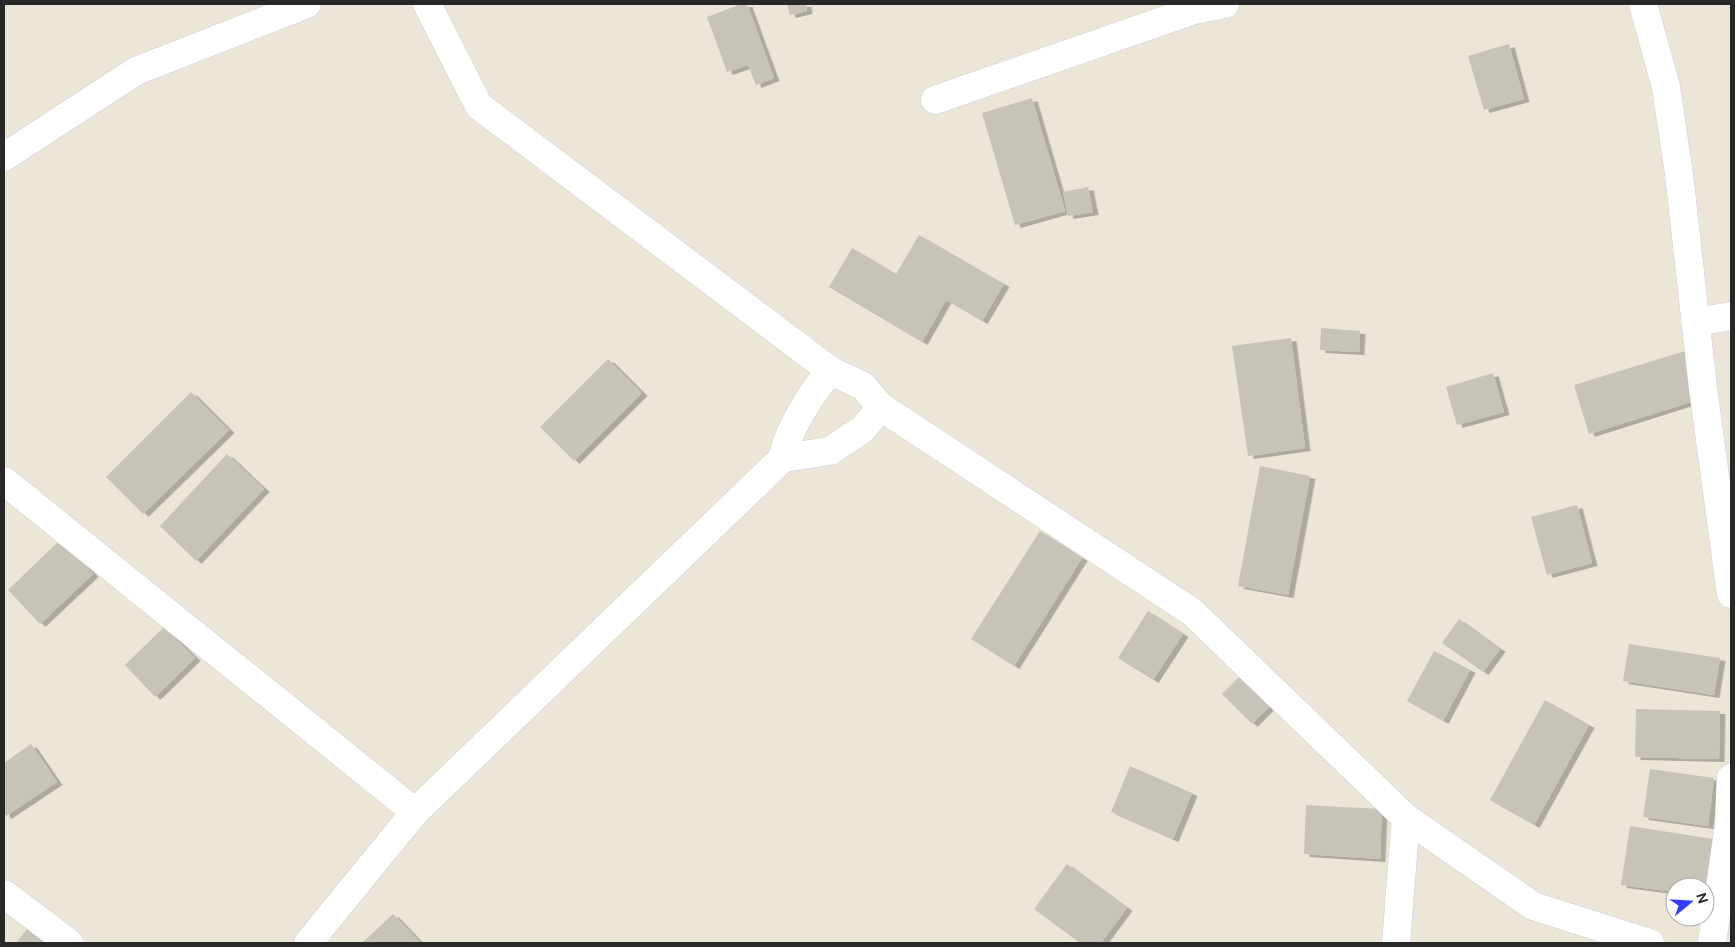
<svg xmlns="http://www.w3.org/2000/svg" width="1735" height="947" font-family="'DM Sans',sans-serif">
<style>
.building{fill:#c7c3b8;filter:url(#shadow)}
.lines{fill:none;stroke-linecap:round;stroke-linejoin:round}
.minor-casing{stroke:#cdcee3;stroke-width:29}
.minor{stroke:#fff;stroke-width:28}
</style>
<defs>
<filter id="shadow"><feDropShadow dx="5.5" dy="3" stdDeviation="0" flood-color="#0004"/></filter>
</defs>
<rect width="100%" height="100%" fill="#ece6d8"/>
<!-- building -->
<g class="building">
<polygon points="741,4 747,4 774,78 756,85 748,65 727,72 707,17"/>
<polygon points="787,4 806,4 807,11 790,15"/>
<polygon points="1509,44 1524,99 1484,110 1468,56"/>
<polygon points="1032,98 1065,211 1015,225 982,113"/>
<polygon points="1088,187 1093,212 1068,216 1063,192"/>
<polygon points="919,235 1004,284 982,321 946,300 922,342 829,287 852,248 896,274"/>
<polygon points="1321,328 1360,331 1359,352 1320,350"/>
<polygon points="1291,338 1305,448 1248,456 1232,346"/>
<polygon points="1685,351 1700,399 1589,434 1574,385"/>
<polygon points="608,359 642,393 574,461 540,427"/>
<polygon points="1493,373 1504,412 1457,425 1446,387"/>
<polygon points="191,392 229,430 143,514 106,477"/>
<polygon points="227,454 264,489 196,561 160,526"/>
<polygon points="1260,466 1310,476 1288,595 1238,586"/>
<polygon points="1577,505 1592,563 1547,575 1531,517"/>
<polygon points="1040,531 1082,558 1014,666 971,639"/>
<polygon points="61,539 93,574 40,624 8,590"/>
<polygon points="1148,611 1183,634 1153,680 1118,658"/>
<polygon points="1459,619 1500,649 1483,672 1442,643"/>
<polygon points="164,627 195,658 155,697 125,665"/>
<polygon points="1629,644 1720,658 1714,695 1623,681"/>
<polygon points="1434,651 1470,670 1443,721 1407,701"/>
<polygon points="1241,675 1271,705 1252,724 1222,694"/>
<polygon points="1545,700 1589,725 1534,825 1490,800"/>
<polygon points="1636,709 1720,711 1719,759 1635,757"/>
<polygon points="31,744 57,782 6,816 4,814 4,763"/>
<polygon points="1130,766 1192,793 1173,839 1111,812"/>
<polygon points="1650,769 1714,778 1708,826 1643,817"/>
<polygon points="1306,805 1382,809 1380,859 1304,854"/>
<polygon points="1630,826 1713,839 1706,887 1675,887 1675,892 1621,885"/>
<polygon points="1067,864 1127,908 1101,943 1080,943 1034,909"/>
<polygon points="393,914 421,943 362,943"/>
<polygon points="31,924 55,943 16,943"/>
</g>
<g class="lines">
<!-- minor casing -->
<g class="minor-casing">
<g id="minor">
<polyline points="427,4 479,106 831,371 863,386 881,407 1192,612 1406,818 1533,906 1650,943"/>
<polyline points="1643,4 1666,87 1679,174 1703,388 1731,594"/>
<polyline points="935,100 1194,10 1225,4"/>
<polyline points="4,157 136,71 307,4"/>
<polyline points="1696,322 1731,316"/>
<path d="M783 458C786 433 813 389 831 371"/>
<polyline points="4,481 415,812"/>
<polyline points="4,894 69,943"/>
<polyline points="308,943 415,812 783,458 830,451 863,429 881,407"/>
<polyline points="1396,943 1406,818"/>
<polyline points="1712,943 1729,825 1731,778"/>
</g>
</g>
<!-- minor -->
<use href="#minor" class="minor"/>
</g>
<!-- border -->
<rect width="1735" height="947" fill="none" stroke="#282828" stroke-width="10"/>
<!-- north arrow -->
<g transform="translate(1690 902) rotate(72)"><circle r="24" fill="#ffffff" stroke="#a9a9a9"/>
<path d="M0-4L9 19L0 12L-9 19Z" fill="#323fff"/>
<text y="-8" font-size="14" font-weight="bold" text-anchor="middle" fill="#282828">N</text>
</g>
</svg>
